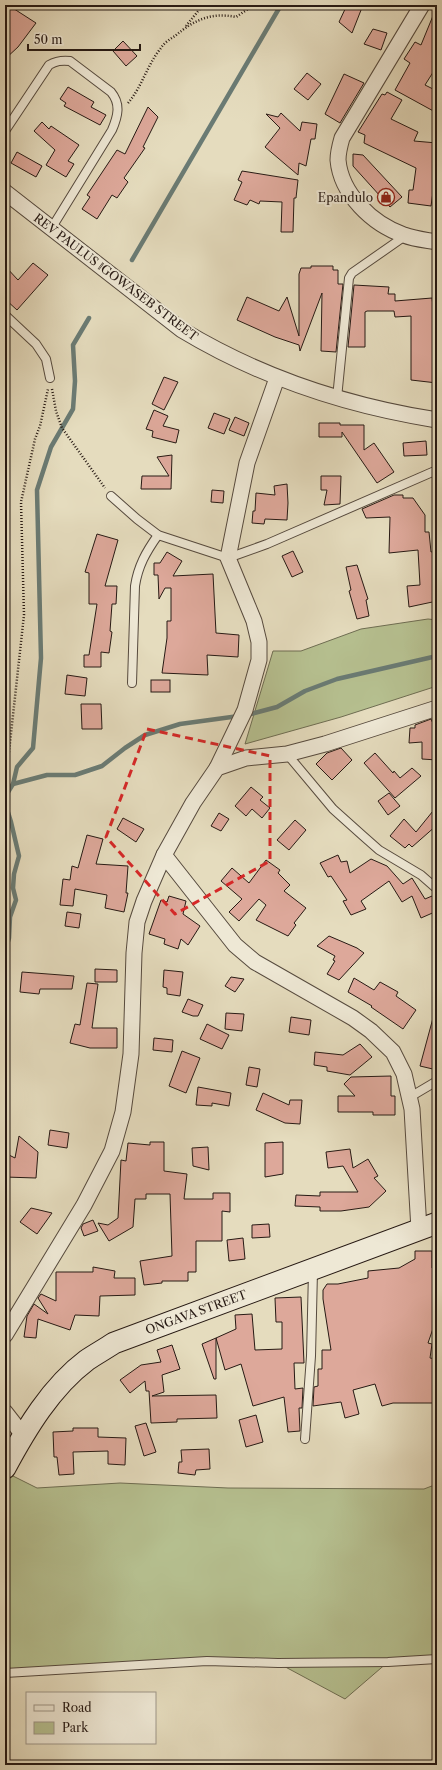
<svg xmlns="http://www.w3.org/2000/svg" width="442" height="1770" font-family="'Libre Caslon Text',serif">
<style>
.green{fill:#b6c090;stroke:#6e6d52}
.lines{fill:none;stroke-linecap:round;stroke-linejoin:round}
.stream{stroke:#6a7b74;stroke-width:4.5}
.building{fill:#dda89a;stroke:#271a14}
.lane-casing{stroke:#564a3e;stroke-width:10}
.street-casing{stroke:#564a3e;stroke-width:17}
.secondary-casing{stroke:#271a14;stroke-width:23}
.path{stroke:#271a14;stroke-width:2.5;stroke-dasharray:1 2;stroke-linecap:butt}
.lane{stroke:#eee8d5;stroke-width:8}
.street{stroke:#eee8d5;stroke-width:15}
.secondary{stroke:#eee8d5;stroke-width:21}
.marked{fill:none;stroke:#d62828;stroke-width:3;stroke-dasharray:8 5;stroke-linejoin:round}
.labels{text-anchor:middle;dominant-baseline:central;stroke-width:4;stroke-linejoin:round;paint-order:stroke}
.poi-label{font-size:12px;fill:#271a14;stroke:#eee8d5;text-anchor:end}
.street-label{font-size:12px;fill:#271a14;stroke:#eee8d5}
</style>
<rect width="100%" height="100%" fill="#e5dcbe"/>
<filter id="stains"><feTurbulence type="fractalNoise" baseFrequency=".005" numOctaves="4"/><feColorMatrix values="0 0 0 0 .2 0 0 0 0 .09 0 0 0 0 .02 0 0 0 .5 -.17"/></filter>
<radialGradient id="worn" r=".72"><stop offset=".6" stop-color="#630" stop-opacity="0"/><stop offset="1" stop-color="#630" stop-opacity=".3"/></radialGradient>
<!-- green -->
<g class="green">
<polygon points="428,619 437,620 437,686 341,717 245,744 273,651 301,651 361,629"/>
<polygon points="5,1472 37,1488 120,1483 228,1488 424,1489 437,1484 437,1659 388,1662 345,1699 278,1663 207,1661 5,1673"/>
</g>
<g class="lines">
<!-- stream -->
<g class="stream">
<polyline points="132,260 281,5"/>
<polyline points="247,715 277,707 305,691 337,679 437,656"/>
<polyline points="13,784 47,775 75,775 102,766 125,748 145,735 180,724 239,716"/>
<polyline points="5,797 13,784 17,767 33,748 41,658 37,490 51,447 73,409 75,381 73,345 89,318"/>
<polyline points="5,803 11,822 19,856 14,874 13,888 16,900 10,917 9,938 5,951"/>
</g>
</g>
<!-- building -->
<g class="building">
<polygon points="5,5 8,5 36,23 18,47 5,59"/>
<polygon points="347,5 363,5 352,33 339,22"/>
<polygon points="437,6 437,50 433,57 437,60 437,66 425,85 437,91 437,113 395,90 410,63 404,59 415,42 421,45"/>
<polygon points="373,29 387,33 381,50 364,44"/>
<polygon points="123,41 137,56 126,66 113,51"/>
<polygon points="307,73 321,84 308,100 294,89"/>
<polygon points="344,74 364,83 340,123 325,114"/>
<polygon points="68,87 94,102 91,107 106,115 100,125 64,106 66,103 60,99"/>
<polygon points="387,92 402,100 391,119 418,132 414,141 437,143 433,178 435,178 431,206 408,203 409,190 413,190 416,168 364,143 365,135 358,132 382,94 385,95"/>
<polygon points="148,107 158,117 143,147 145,148 124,178 128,182 117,198 112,195 97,219 82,209 90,197 87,195 117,150 125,154"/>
<polygon points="281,113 300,131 302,122 317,124 315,139 311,139 306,166 299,163 298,175 265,147 280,128 266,114 278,117"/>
<polygon points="42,122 49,129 51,126 79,145 68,161 74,164 66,177 46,165 55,150 34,131"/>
<polygon points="17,152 42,166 36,177 11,163"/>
<polygon points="353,154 363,155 402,197 390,207 353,166"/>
<polygon points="242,171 298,180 296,198 294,198 293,232 281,232 282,202 260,201 259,204 250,200 247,205 234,200 242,182 238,180"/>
<polygon points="33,263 48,275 17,310 5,299 5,266 18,280"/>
<polygon points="311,266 333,266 333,270 338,270 338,284 343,284 336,352 321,351 322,293 300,351 299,345 275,337 237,320 247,297 279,311 287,297 299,336 299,274 301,268 311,268"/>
<polygon points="354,285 389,287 388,294 395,294 395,301 432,298 436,331 437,331 437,383 411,380 411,316 395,317 394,311 367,311 365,312 365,347 348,347"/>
<polygon points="164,377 178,382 164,410 152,404"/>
<polygon points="154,410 168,416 163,426 179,430 176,443 152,437 153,431 146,429"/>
<polygon points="214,413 230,419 224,434 208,428"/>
<polygon points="235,417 249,423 244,436 229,430"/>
<polygon points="319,423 340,423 340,425 364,425 364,450 374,443 394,472 377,483 342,432 342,437 319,437"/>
<polygon points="426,441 427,455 404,456 403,443"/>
<polygon points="172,455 171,489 141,489 142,476 169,476 157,457"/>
<polygon points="321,476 341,476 340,504 324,505 327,490 321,490"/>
<polygon points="287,484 288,503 287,520 265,519 264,524 252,523 253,511 255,511 256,493 275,495 274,486"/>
<polygon points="212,490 224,491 223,503 211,502"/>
<polygon points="394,495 403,495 403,498 413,498 425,515 425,532 429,532 431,552 437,551 437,601 409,607 407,586 420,585 418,550 389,553 390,517 366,518 362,509"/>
<polygon points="97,534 118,540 105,586 117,586 116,604 112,604 110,631 112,632 109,653 101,652 101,667 84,667 84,655 89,655 97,604 89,604 89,573 85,572"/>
<polygon points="293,551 303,572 292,577 282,556"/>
<polygon points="167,552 182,561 173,576 213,574 216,633 239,635 238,657 207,655 208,675 162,673 167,638 167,621 171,621 171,588 165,588 159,599 158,575 154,575 154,563 160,563"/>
<polygon points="357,565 368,599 366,600 369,616 357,619 349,591 351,590 346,567"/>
<polygon points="67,675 87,678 85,696 65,694"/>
<rect x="151" y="680" width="19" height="12"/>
<polygon points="81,704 101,704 102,729 82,729"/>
<polygon points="431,719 437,733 437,760 422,759 422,742 409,743 410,728 415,728 415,725"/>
<polygon points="341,748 352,760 332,780 316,764 327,753"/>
<polygon points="375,753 393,773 394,771 400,778 412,768 421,776 395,798 364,763"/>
<polygon points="251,787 263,797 260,800 270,808 262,818 252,809 246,816 235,806"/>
<polygon points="389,793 400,806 388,815 378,801"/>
<polygon points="437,806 437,825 412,847 409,844 405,848 390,836 404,819 416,832"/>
<polygon points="219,813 229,819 221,831 211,826"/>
<polygon points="123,818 144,829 136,842 117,829"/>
<polygon points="295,820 306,830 289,850 277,840"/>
<polygon points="87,835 103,839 96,864 128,866 126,893 128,893 124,912 105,908 107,895 75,889 73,906 60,905 63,879 70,880 72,866 78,868"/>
<polygon points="338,855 341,862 347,861 350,873 371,859 387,866 403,884 412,878 425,899 432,896 437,911 421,918 412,896 402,902 389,881 361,901 366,909 351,915 343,901 347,900 331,876 328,877 320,863"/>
<polygon points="266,860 280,870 278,873 290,885 284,891 306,908 294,923 296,925 288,936 256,920 266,905 259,899 239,921 229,912 242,899 221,881 232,868 249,883"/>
<polygon points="169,896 186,901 183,914 200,926 188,945 181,939 178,949 164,944 165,939 149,934 161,900 167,902"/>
<polygon points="67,912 81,914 79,928 65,926"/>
<polygon points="329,936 357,948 364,953 339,980 327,974 335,961 333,960 335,956 317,946"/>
<polygon points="95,969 117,970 117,982 95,982"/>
<polygon points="164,970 183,972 180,996 167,994 167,988 163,987"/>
<polygon points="22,972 74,976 72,989 40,989 39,994 20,992"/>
<polygon points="231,977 244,979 235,992 225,986"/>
<polygon points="354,978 374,990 380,982 398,992 396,996 416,1010 403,1029 371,1007 372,1006 348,992"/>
<polygon points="87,983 98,984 92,1028 117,1028 117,1048 90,1048 70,1043 75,1024 80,1025"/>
<polygon points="188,999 203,1005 198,1016 193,1016 182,1012"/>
<polygon points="226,1013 244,1014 242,1031 225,1029"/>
<polygon points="291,1017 311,1020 309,1035 289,1032"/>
<polygon points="433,1018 437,1018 437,1070 420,1066"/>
<polygon points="207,1024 229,1035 222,1049 200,1039"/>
<polygon points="154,1038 173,1040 172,1052 153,1050"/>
<polygon points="360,1044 372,1057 350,1075 327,1071 327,1067 314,1065 315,1052 343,1055"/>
<polygon points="182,1051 200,1058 186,1093 169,1086"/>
<polygon points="249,1067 260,1069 257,1087 246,1085"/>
<polygon points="391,1076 391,1096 395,1096 395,1115 373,1115 373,1112 338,1112 338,1096 355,1096 344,1084 351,1077"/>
<polygon points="198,1087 231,1093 229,1106 212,1103 212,1106 196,1105"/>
<polygon points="263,1093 289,1105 290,1100 302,1100 300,1124 285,1123 256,1110"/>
<polygon points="50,1130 69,1133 67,1148 48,1145"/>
<polygon points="19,1136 38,1152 36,1178 5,1177 5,1153 15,1158"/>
<polygon points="150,1142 164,1142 164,1171 187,1174 184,1199 213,1199 213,1193 230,1193 230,1212 222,1211 222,1241 196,1241 196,1272 188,1272 188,1281 162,1281 162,1283 144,1285 140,1261 172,1256 170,1194 146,1194 146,1199 135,1199 133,1227 109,1241 98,1223 108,1225 118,1218 121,1160 126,1161 128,1143 150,1145"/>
<polygon points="283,1142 283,1174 265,1177 265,1143"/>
<polygon points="208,1147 209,1170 193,1166 192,1148"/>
<polygon points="350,1149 353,1168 368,1159 378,1176 374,1178 386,1191 369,1207 341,1211 320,1211 320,1207 295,1206 296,1195 320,1196 320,1192 358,1192 343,1166 328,1168 326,1152"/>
<polygon points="31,1208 52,1213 37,1234 20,1222"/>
<polygon points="93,1220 98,1231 84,1236 81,1228 83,1224"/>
<polygon points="269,1224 270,1237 252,1238 252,1225"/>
<polygon points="243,1238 245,1259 229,1261 227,1240"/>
<polygon points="415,1251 432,1251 432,1268 437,1268 437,1317 428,1343 432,1344 430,1358 437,1359 437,1403 393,1403 382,1406 375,1384 353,1390 359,1414 345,1418 341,1402 313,1406 314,1387 318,1386 318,1369 322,1369 322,1350 331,1350 323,1299 323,1290 327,1284 338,1284 368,1278 368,1271 399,1268 415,1259"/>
<polygon points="93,1267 115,1271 114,1278 135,1278 135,1295 100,1296 99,1316 75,1315 70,1330 38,1319 36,1338 24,1337 27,1316 34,1304 48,1314 38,1298 41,1294 56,1301 56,1272 93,1272"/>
<polygon points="301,1297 304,1363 294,1363 295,1389 303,1388 302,1408 299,1408 300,1431 288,1432 284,1397 253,1406 241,1364 225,1370 216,1338 236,1329 235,1315 252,1314 255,1350 282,1349 282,1322 276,1322 275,1298"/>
<polygon points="216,1338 216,1379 214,1379 202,1344"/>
<polygon points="172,1345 180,1369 162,1375 164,1392 152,1396 216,1395 217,1418 177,1419 177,1422 151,1423 149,1391 146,1391 145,1381 130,1393 120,1380 141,1365 161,1362 157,1350"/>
<polygon points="256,1415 263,1442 246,1447 239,1420"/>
<polygon points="146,1423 156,1452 144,1456 135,1426"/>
<polygon points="73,1428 98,1428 98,1437 126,1438 125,1465 108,1464 108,1451 73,1452 74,1474 59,1475 57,1457 54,1457 53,1432 73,1431"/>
<polygon points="209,1449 210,1469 196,1470 195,1475 178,1473 179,1462 182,1462 181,1450"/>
</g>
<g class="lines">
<!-- lane casing -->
<g class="lane-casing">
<g id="lane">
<path d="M5 131 49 65C56 61 61 60 70 61L111 92C121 104 118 116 112 130L51 229"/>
<polyline points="5,315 36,344 46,359 50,378"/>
<polyline points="337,398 349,278 352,273 405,236"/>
<polyline points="111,496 137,519 158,535 228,558 267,544 437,470"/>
<path d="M132 683 135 586C138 566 146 552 158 535"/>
<polyline points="287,754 333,809 362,835 379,850 421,875 437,889"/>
<polyline points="410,1097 437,1081"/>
<polyline points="305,1439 311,1356 313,1271"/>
<polyline points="5,1673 207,1661 278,1663 388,1662 437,1659"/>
</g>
</g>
<!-- street casing -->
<g class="street-casing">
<g id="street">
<path d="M422 5 342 138C340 145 338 153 338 160 341 194 372 224 404 235 414 239 426 240 437 242"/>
<path d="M5 192 182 330C260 377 348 406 437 420"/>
<polyline points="217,768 245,710 259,660 259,642 254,621 228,558 247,463 277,378"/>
<polyline points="164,855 235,945 255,962 353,1018 371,1031 393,1052 404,1074 412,1109 419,1230"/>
<polyline points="5,1335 84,1205 112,1151 123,1112 131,1054 134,953 137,922 144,901 164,855 193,803 217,768 246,758 287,754 325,744 437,708"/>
<polyline points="5,1412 23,1435"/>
</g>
</g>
<!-- secondary casing -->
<g class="secondary-casing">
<path id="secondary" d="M5 1468C26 1429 51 1387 87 1360 96 1354 105 1349 114 1343L437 1223"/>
</g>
<!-- path -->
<g class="path">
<polyline points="186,26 203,5"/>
<path d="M128 103C142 87 147 65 161 48 164 43 170 39 175 36 194 20 211 12 236 17L254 5"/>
<polyline points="52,389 56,411 62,428 105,488"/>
<polyline points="5,788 24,615 21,502 35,439 40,426 48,389"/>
</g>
<!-- lane -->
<use href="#lane" class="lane"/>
<!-- street -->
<use href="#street" class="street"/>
<!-- secondary -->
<use href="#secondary" class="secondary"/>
</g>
<!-- marked area -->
<path class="marked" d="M147 729 270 756V861L175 914 106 837Z"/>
<!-- icons -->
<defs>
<g id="shop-ring" transform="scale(0.9)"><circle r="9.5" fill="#eee8d5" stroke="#8f2418" stroke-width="1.5"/><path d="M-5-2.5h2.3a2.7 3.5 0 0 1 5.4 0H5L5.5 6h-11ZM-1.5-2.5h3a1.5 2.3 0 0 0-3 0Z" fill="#8f2418"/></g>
</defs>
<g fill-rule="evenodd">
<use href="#shop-ring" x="386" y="197"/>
</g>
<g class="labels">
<!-- poi labels -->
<g class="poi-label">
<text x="373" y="197">Epandulo</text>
</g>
<!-- street labels -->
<g class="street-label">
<text transform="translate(116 277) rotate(37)">REV PAULUS ǁGOWASEB STREET</text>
<text transform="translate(196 1312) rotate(-20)">ONGAVA STREET</text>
</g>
</g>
<!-- margin -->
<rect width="442" height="1770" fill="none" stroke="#e5dcbe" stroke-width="20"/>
<rect x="6" y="6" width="430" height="1758" fill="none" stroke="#271a14" stroke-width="2"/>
<rect x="10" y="10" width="422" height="1750" fill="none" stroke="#271a14"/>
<!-- legend -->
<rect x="26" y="1692" width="130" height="52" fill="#eee8d5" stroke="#9e9688"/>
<rect x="34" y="1705" width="20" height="6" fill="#eee8d5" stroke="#9e9688"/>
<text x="62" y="1712" font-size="12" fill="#271a14">Road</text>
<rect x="34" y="1722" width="20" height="12" fill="#b6c090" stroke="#9e9688"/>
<text x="62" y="1732" font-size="12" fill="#271a14">Park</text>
<!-- scale -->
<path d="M28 44v6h112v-6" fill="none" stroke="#271a14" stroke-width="2"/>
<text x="34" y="44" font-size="12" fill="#271a14" stroke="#eee8d5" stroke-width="3" paint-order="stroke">50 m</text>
<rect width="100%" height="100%" filter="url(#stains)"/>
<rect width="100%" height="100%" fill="url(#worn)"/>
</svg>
